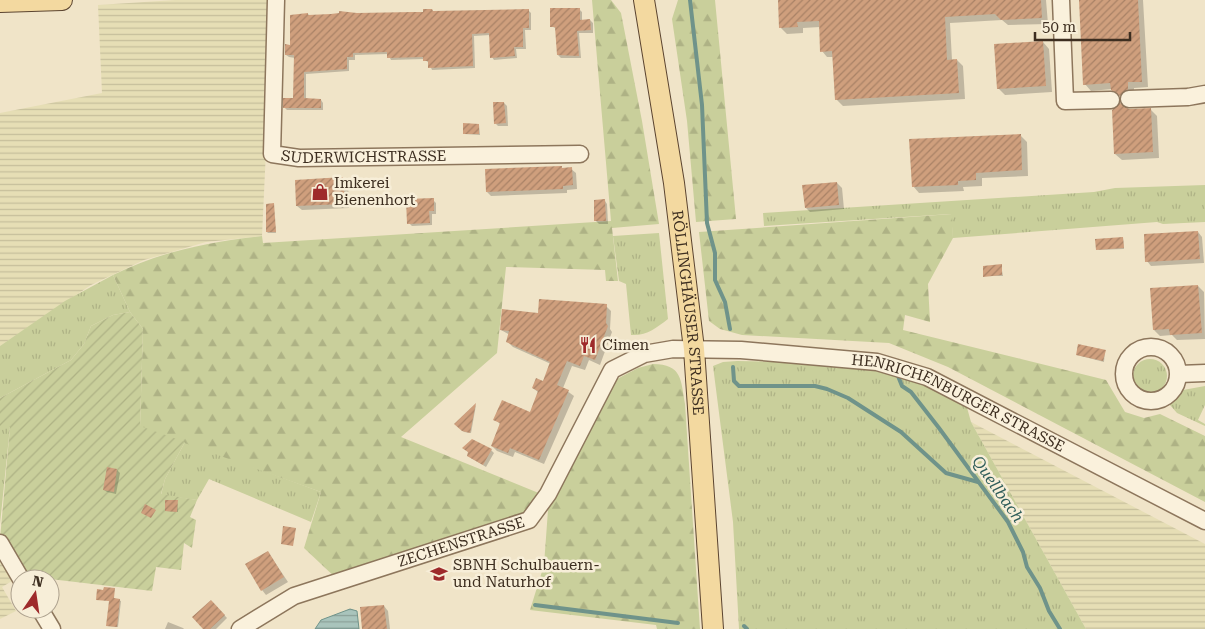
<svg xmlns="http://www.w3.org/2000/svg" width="1205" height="629" font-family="'Roboto Serif',serif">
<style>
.farmland{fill:url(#farmland-rules)}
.grass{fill:url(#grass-tufts)}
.forest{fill:url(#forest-firs)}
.garden{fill:url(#garden-furrows)}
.water{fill:url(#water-rules);stroke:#6f938a}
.shadow{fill:#0003}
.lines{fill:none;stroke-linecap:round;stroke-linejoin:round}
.stream{stroke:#6f938a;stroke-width:4}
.building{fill:url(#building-hatch)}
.minor-casing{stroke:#8d765c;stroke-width:19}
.major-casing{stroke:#5b4430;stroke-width:22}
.minor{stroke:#faf1dc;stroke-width:16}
.major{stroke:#f3d9a0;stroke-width:20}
.labels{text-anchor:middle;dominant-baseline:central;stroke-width:5;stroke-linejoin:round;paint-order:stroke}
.street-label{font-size:15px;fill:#3d2e20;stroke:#f7eed8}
.poi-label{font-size:15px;fill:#3d2e20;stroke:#f7eed8;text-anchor:start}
.water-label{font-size:16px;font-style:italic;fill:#2f5d5a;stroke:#f7eed8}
</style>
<defs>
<pattern id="farmland-rules" width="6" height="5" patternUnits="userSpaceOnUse" patternTransform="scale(1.25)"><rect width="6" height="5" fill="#e6deb5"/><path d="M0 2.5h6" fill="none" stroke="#c6bf9b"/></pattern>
<pattern id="grass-tufts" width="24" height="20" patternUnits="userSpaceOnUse" patternTransform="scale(1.25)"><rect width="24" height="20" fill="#c9cf9b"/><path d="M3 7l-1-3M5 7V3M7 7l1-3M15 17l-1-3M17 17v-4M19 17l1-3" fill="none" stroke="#aeb285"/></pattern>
<pattern id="forest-firs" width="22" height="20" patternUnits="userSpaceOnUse" patternTransform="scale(1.25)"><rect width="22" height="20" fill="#c9cf9b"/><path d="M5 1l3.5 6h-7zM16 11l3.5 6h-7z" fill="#aeb285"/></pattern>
<pattern id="garden-furrows" width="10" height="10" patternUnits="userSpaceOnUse" patternTransform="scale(1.25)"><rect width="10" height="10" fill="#c9cf9b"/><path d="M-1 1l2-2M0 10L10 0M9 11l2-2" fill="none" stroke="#aeb285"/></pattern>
<pattern id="water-rules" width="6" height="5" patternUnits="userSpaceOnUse" patternTransform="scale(1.25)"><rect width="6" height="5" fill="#a9c4bc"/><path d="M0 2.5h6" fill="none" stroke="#8ba098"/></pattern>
<pattern id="building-hatch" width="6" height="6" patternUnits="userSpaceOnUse" patternTransform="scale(1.25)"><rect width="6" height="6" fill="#cf9f7d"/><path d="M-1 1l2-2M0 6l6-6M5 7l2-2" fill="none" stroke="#a98266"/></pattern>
</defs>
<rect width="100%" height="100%" fill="#f0e4c8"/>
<!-- farmland -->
<g class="farmland">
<polygon points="175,0 273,0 262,236 206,242 144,260 91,285 0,346 0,113 102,93 98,5"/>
<polygon points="971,422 1205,544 1205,629 1086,629"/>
<polygon points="0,554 12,581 2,587 16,611 0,619"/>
</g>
<!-- grass -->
<g class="grass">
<polygon points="1205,185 1205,222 1163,224 1157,222 953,238 951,214 764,226 763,213 1094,192 1115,188"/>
<path d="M659 233 668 319C656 328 647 336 631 335L626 284 619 281 613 236Z"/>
<polygon points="113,275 130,312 113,315 91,326 84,344 71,360 0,398 0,346 65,301"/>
<circle cx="1150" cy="376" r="17"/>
<polygon points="737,361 783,362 882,370 918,378 966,404 971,422 1086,629 739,629 733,522 713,366 723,362"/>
<polygon points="1205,386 1205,405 1198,420 1205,424 1205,426 1177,413 1169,404 1183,390"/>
<polygon points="0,427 10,427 0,524"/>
<polygon points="185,442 321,492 311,522 209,479 197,500 161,495 165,479"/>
</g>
<!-- forest -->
<g class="forest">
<path d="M592 0H611L621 13 642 121 659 224 612 228 618 281H606L605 270 506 267 497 353 401 437 546 496 529 520 338 580 304 548 321 492 140 427 143 329 130 312 113 275C162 251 208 242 262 236L263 243 611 221Z"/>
<polygon points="678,0 715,0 736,219 696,222 687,121 672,19"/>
<polygon points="952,214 953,238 928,284 930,322 905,315 903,330 1106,380 1125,412 1144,418 1160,414 1205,436 1205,502 948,367 889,343 742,335 720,329 709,321 699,232"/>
<path d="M653 364C682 364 681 380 685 404L700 629H657L656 625 530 610 544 565 548 510 601 399 617 379 638 368Z"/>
</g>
<!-- garden -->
<polygon class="garden" points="130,312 143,329 140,426 185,442 165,479 161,494 197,500 190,517 196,520 192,548 184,543 181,570 156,567 152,591 50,579 22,579 0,539 10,427 0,427 0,398 71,360 84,344 91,326 113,315"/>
<!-- water -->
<polygon class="water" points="350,609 357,611 359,629 315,629 321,620"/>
<!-- shadow -->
<g class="shadow">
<polygon points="793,0 1046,0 1048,24 1008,25 1002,20 950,23 952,60 957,60 963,66 965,99 843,106 837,100 834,57 827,57 822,51 820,27 803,28 803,33 787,34 781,28"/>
<polygon points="1080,0 1143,0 1148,87 1134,88 1134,96 1127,101 1112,89 1091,91 1085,84"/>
<polygon points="579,9 582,12 582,21 590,20 593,23 593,33 579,33 581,58 561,58 558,55 557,29 551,26"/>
<polygon points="528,10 531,13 531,30 525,30 526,49 516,49 517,58 494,60 492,57 490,35 474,36 475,68 432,70 429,63 424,59 391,60 388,54 355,55 355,60 349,60 349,71 306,74 306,100 321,100 323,103 323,110 287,110 284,107 295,99 295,58 289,57 286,55 308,14 310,16"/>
<polygon points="1043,42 1049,49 1052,92 1005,95 998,88"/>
<polygon points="504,103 507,106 508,126 498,126 495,123"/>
<polygon points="1151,110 1157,116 1159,158 1122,160 1115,154 1129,111"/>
<polygon points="479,125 480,135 464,134"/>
<polygon points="1020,135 1027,142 1028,176 982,178 982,186 963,187 964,191 919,193 913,186"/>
<polygon points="571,169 576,173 577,189 567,190 567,193 491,196 487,192"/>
<polygon points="343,178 348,183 349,208 302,210 297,206"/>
<polygon points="837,183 842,188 844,209 810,212 806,208"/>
<polygon points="433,200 436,203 436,214 432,214 432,225 412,226 409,223"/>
<polygon points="605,201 607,204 608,224 599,224 596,221"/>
<polygon points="273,205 276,233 268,233 267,232"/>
<polygon points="1198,232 1202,237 1204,263 1151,266 1147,261"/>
<polygon points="1123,238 1124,249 1097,250"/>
<polygon points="1001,265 1003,276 985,276"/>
<polygon points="1198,286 1204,292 1205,339 1177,340 1172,335 1160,336 1154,330"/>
<polygon points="606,306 611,311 610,329 612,332 600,365 589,360 585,370 572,366 563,388 574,396 544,464 515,452 513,457 497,451 492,446 500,424 495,419 530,413 539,393 533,388 543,382 551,364 513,347 508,342 510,335 501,330 539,314"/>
<polygon points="1105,351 1104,362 1077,355"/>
<polygon points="476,405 471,433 464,432 456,424"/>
<polygon points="464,448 491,450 494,453 486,467 471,458 469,453"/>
<polygon points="117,470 120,473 116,494 107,492 104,490"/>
<polygon points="177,501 178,512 166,511"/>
<polygon points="268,552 288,582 266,595 262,590"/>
<polygon points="114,589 114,599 121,601 118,627 108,626 110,601 97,599"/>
<polygon points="211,601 227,618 216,629 205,629"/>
<polygon points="384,606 388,611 390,629 363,629"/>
<polygon points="168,622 183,628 184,629 165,629"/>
</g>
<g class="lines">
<!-- stream -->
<g class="stream">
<polyline points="690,0 702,105 707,223 715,253 715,280 725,302 730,329"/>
<polyline points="733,367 734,381 739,386 815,386 827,389 848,398 901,432 946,473 978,482"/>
<polyline points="898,376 902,386 911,392 939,428 1008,522 1023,552 1027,567 1040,588 1049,611 1060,629"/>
<polyline points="535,605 678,623"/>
<polyline points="744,626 747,629"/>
</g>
</g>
<!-- building -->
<g class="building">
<polygon points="778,0 1041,0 1042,18 1001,20 995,14 945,17 947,60 957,59 959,93 835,100 832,51 820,52 819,21 797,22 798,27 779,28"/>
<polygon points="1079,0 1138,0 1142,82 1128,82 1128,89 1120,96 1111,90 1110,83 1083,85"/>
<polygon points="550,8 580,8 580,20 590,19 591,30 577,31 579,56 557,55 555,27 550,27"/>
<polygon points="423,9 432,9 433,11 529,9 529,28 523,28 523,47 514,47 515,56 490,58 489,33 472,34 473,66 428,68 428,61 423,61 423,57 387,58 387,52 353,53 353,57 347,57 347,69 304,72 304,98 321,99 321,108 283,108 283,98 293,98 294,55 285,55 285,44 290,45 290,15 308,13 308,15 331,14 339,13 339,11 357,13 413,12 423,12"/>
<polygon points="1043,41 1046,86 997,89 994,44"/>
<polygon points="493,102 504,102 506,123 494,124"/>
<polygon points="1120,103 1129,109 1151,108 1153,152 1114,154 1112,110"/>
<polygon points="463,123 479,124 479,134 463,134"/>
<polygon points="1021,134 1022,170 976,173 976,180 958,181 958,185 912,187 909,139"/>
<polygon points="562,166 562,168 572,167 573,185 563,186 563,189 486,192 485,169"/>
<polygon points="343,177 345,204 296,206 295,180"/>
<polygon points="837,182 839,205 805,208 802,185"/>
<polygon points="434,198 434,211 429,211 430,223 407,224 406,199"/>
<polygon points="605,199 606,221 594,221 594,200"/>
<polygon points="274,203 276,232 266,232 266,204"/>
<polygon points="1198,231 1200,259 1145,262 1144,234"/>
<polygon points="1123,237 1124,248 1096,250 1095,239"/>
<polygon points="1002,264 1002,275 983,277 983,266"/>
<polygon points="1198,285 1202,333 1170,335 1169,329 1153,330 1150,288"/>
<polygon points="539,299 607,304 606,323 608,326 595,360 584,356 580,366 567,361 557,385 569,390 539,460 510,448 508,453 491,446 500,423 493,420 502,400 530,412 538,391 532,388 536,378 543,381 550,362 506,342 509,331 500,330 502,309 538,313"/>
<polygon points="1078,344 1106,350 1103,361 1076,355"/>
<polygon points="476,403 470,433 462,431 454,424"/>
<polygon points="472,439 492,449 483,465 467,456 468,452 462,448"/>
<polygon points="107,467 117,469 114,492 103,490"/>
<polygon points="165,500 178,500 177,512 165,511"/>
<polygon points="145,504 156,510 151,518 141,513"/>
<polygon points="283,526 296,528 293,546 281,544"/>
<polygon points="268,551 284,577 261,591 245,564"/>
<polygon points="104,587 115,588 114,598 120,599 117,627 106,626 109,601 96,600 97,589 103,590"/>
<polygon points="211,600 225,615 210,629 203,629 192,617"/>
<polygon points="384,605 387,629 362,629 360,607"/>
</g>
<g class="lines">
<!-- minor casing -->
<g class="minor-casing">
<g id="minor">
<path id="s1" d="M276 0 272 154 299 158 580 154"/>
<polyline points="1061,0 1065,101 1111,100"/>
<polyline points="1129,99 1188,97 1205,94"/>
<circle cx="1151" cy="374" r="27"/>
<polyline points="1179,374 1205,373"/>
<polyline points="0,543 21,579"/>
<polyline points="40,609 52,629"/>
<path id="s2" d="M240 629 294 596 529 520 548 494 612 370 644 354 673 349 741 350 877 362 927 377 1205 521"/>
</g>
</g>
<!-- major casing -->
<g class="major-casing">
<g id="major">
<path id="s3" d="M644 0 674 183 694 349 713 629"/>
<polyline points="0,2 62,0"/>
</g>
</g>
<!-- minor -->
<use href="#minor" class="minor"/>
<!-- major -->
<use href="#major" class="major"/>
</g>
<!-- icons -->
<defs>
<g id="shop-bare" transform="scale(1.35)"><path d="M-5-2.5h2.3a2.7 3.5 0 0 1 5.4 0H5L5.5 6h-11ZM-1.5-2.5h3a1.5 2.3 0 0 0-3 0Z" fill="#9e2a2b" stroke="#f7eed8" stroke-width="2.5" paint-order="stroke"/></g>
<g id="restaurant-bare" transform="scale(1.35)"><path d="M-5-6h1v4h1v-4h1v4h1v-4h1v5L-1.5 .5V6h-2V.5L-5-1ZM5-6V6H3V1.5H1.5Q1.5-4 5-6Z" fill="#9e2a2b" stroke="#f7eed8" stroke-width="2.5" paint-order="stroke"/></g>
<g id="school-bare" transform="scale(1.35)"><path d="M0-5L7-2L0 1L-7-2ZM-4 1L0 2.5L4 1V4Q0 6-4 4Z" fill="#9e2a2b" stroke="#f7eed8" stroke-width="2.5" paint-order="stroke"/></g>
</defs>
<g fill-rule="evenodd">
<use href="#shop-bare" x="320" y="192"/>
<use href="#restaurant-bare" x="588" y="345"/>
<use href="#school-bare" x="439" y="574"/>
</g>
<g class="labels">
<!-- street labels -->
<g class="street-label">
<text stroke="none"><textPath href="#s1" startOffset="246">SUDERWICHSTRASSE</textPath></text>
<text stroke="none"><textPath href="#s3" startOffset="316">RÖLLINGHÄUSER STRASSE</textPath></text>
<text stroke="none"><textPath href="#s2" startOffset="842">HENRICHENBURGER STRASSE</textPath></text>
<text stroke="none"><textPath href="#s2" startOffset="239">ZECHENSTRASSE</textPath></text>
</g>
<!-- poi labels -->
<g class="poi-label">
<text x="334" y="183">Imkerei<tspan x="334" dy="17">Bienenhort</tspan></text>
<text x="602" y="345">Cimen</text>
<text x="453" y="565">SBNH Schulbauern-<tspan x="453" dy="17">und Naturhof</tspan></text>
</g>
<!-- water labels -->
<g class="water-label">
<text transform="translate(998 489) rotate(55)">Quellbach</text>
</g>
</g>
<!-- north arrow -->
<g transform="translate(35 594) rotate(13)"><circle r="24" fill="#f7eed8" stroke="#ada18e"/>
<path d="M0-4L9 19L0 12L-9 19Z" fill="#9e2a2b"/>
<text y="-8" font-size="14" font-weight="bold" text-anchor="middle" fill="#3d2e20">N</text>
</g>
<!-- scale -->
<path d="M1035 32v8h95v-8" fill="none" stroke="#3d2e20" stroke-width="2.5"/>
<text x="1042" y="32" font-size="15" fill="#3d2e20" stroke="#f7eed8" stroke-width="4" paint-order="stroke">50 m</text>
</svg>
